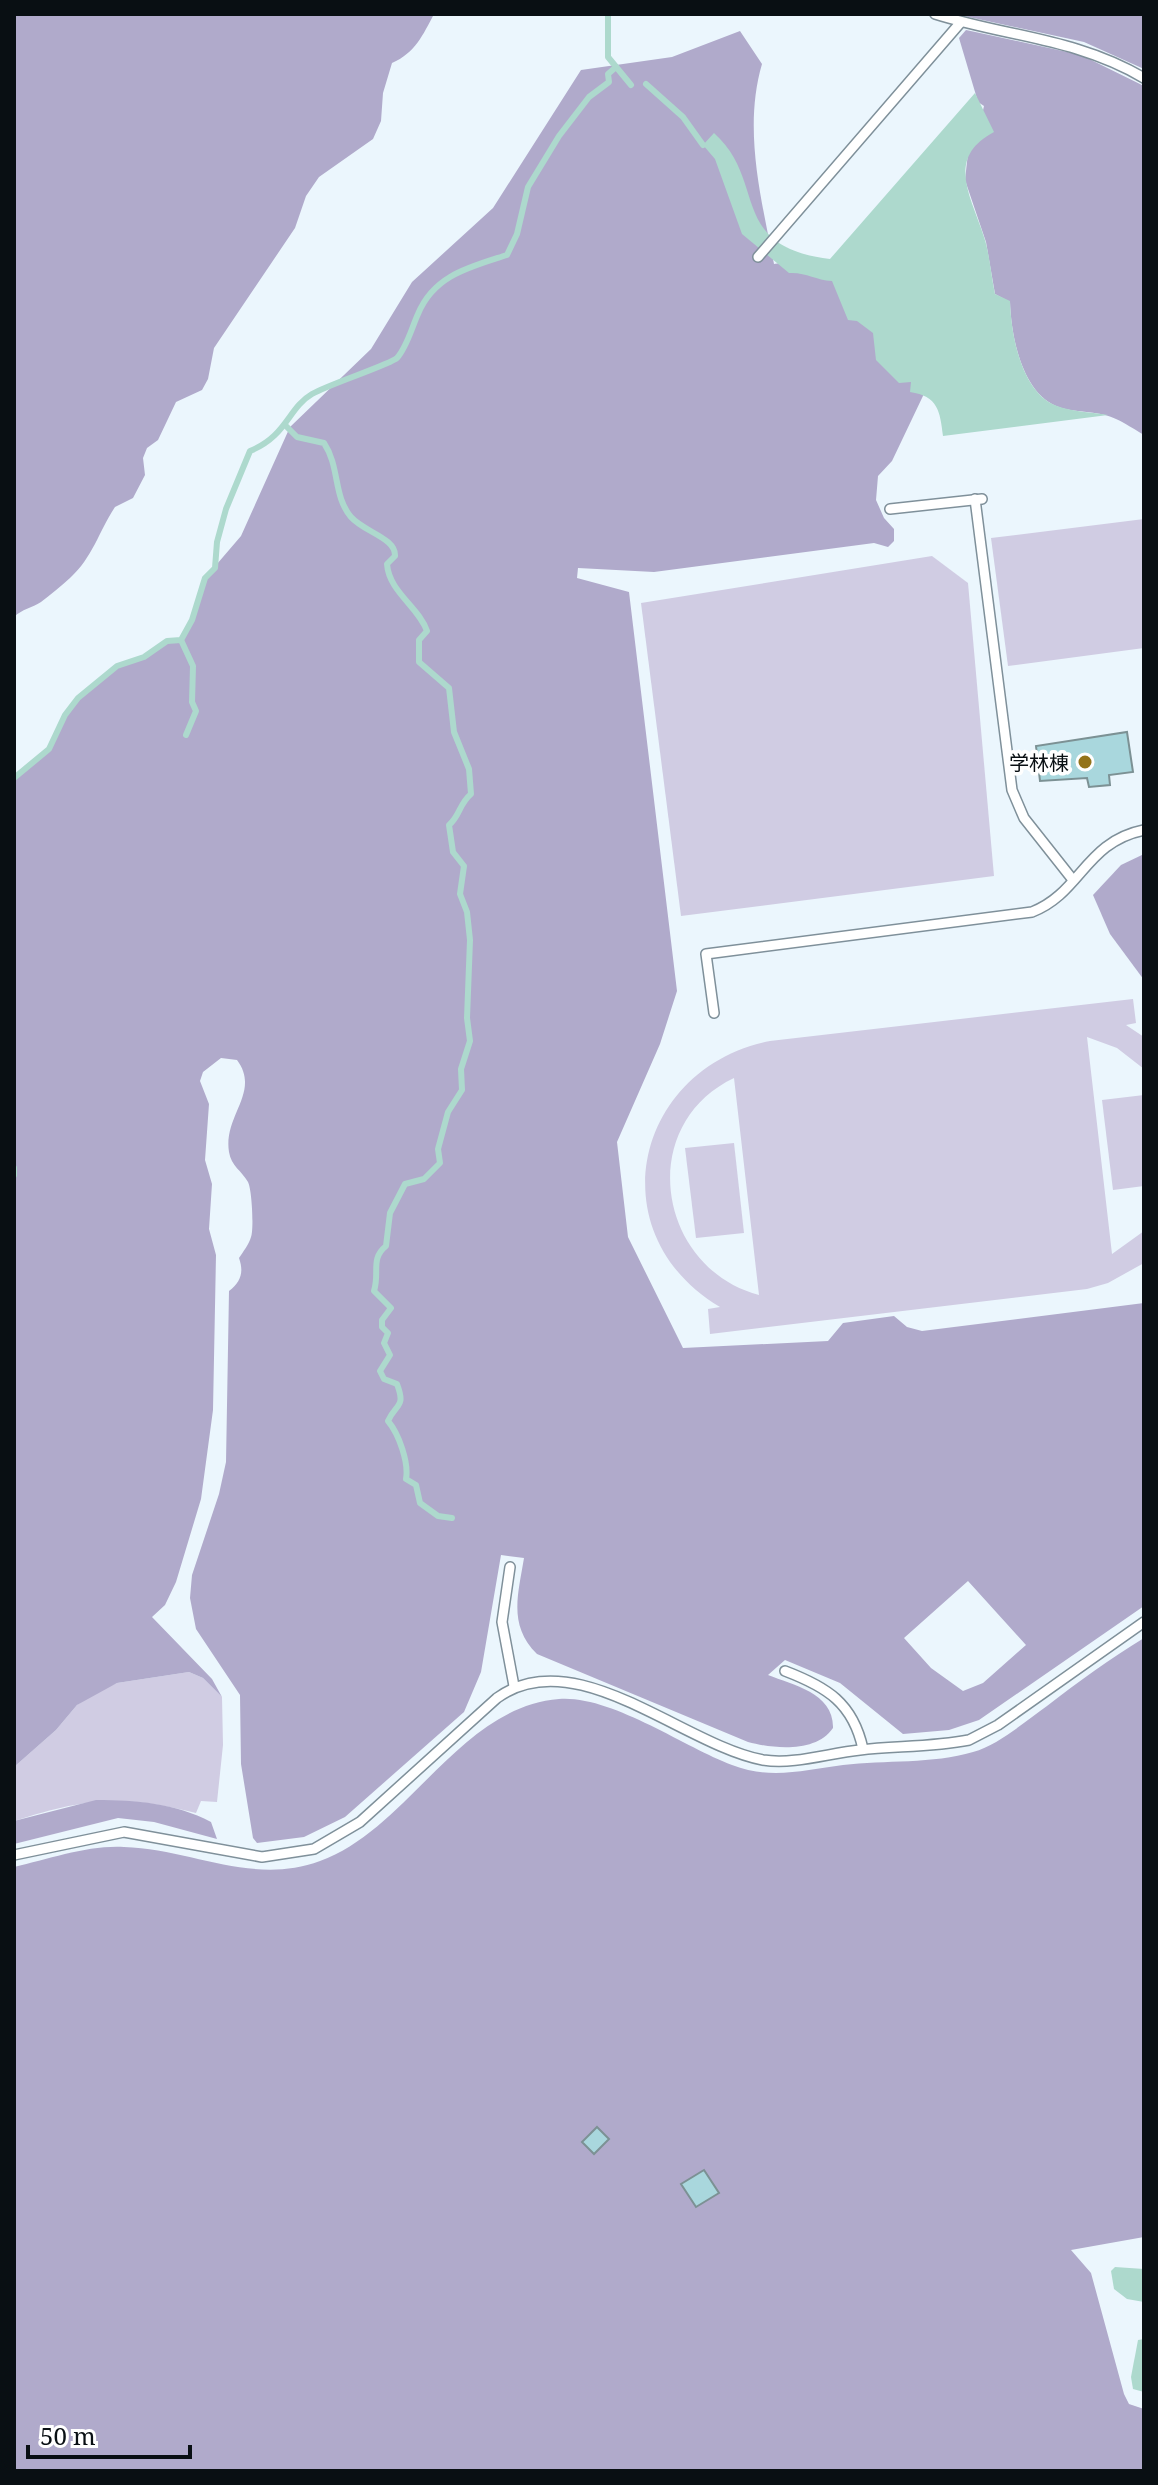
<svg xmlns="http://www.w3.org/2000/svg" width="1158" height="2485" font-family="'Noto Serif','Noto Sans JP',serif">
<style>
.green{fill:#d0cce3;fill-rule:evenodd}
.forest{fill:#b0aacb;fill-rule:evenodd}
.water{fill:#add9cd}
.lines{fill:none;stroke-linecap:round;stroke-linejoin:round}
.stream{stroke:#add9cd;stroke-width:6}
.building{fill:#a9d7dd;stroke:#7c9194;stroke-width:2}
.lane-casing{stroke:#7f909a;stroke-width:12}
.lane{stroke:#fff;stroke-width:9}
.poi-dot{fill:#93731a;stroke:#fff;stroke-width:3}
.labels{text-anchor:middle;dominant-baseline:central;stroke-width:7;stroke-linejoin:round;paint-order:stroke}
.poi-label{font-size:20px;fill:#090f13;stroke:#fff;text-anchor:end}
</style>
<rect width="100%" height="100%" fill="#ebf6fd"/>
<!-- green -->
<g class="green">
<polygon points="1144,519 1144,648 1008,666 991,538"/>
<polygon points="932,556 968,583 994,876 681,916 641,603"/>
<path d="M1133 999 1136 1023 1126 1025 1144 1037V1069L1117 1048 1087 1037 1112 1254 1144 1231V1263L1108 1283 1087 1289 710 1334 708 1309 720 1307C597 1234 634 1068 770 1041ZM734 1078 759 1295C657 1268 635 1125 734 1078Z"/>
<polygon points="1144,1095 1144,1186 1113,1190 1102,1100"/>
<polygon points="734,1143 744,1233 696,1238 685,1148"/>
<path d="M189 1672 203 1678 222 1697 223 1745 217 1802 201 1801 196 1813C122 1794 86 1798 14 1821V1767L56 1730 77 1705 94 1693 117 1683Z"/>
</g>
<!-- forest -->
<g class="forest">
<path d="M14 14H434C423 35 415 53 392 63L383 93 381 121 373 139 319 177 306 196 295 228 214 348 208 379 202 390 176 402 158 440 147 448 143 458 145 475 133 498 115 507C99 531 93 557 70 578 61 586 50 595 41 602 32 608 22 609 14 617Z"/>
<polygon points="955,14 1144,14 1144,69 1084,42"/>
<path d="M966 30 1081 55 1144 86V435C1132 428 1118 418 1105 415 1090 411 1070 412 1056 406 1021 391 1011 334 1010 302L995 294 986 242 965 180 968 153 976 141 984 106 978 102 959 38Z"/>
<path d="M740 31 762 64C743 129 761 198 774 264L812 258 932 377 892 461 878 476 876 500 884 518 894 529V541L888 547 874 543 654 572 578 568 577 578 629 592 677 991 660 1044 617 1142 628 1237 683 1348 828 1341 843 1323 894 1316 907 1327 922 1331 1144 1303V1606L979 1720 949 1730 903 1734 840 1683 785 1660 768 1675C793 1685 834 1693 833 1728 816 1753 774 1749 748 1742L537 1654C508 1625 518 1595 524 1558L501 1555 481 1672 464 1712 345 1817 304 1837 257 1843 253 1838 241 1764 240 1695 196 1629 190 1598 192 1575 219 1494 226 1462 229 1291C241 1282 244 1272 239 1258 243 1252 249 1244 251 1237 254 1229 252 1190 248 1182 242 1171 231 1166 229 1152 223 1116 261 1092 237 1060L221 1058 203 1072 200 1081 209 1104 205 1160 212 1184 209 1229 216 1255 213 1410 201 1499 176 1582 165 1605 152 1617 212 1679 222 1697 203 1678 189 1672 117 1683 77 1705 56 1730 14 1767V778L49 749 65 715 78 698 117 666 144 657 167 641 181 639 192 620 205 578 241 536 290 427 371 349 412 282 493 208 581 70 672 57ZM968 1581 1026 1645 983 1683 963 1691 931 1668 904 1638Z"/>
<polygon points="1144,854 1144,980 1110,934 1093,895 1121,865"/>
<path d="M1144 1638V2237L1071 2250 1091 2273 1124 2394 1129 2404 1144 2409V2471H14V1867C49 1859 88 1845 124 1847 192 1849 252 1886 320 1861 409 1829 459 1707 559 1699 611 1695 684 1747 732 1765 770 1780 805 1770 843 1765 885 1760 933 1764 973 1752 1000 1744 1024 1722 1047 1706 1078 1682 1111 1658 1144 1638Z"/>
<path d="M96 1800C136 1800 175 1803 211 1822L217 1839 154 1822 118 1818 14 1844V1821Z"/>
</g>
<!-- water -->
<g class="water">
<path d="M975 93 994 132C945 158 971 196 984 237 990 255 991 276 995 294L1010 301C1011 334 1021 393 1057 406 1073 412 1092 412 1108 415L943 436C940 411 938 396 910 392L911 382 899 383 876 360 873 333 857 321 848 320 832 281C815 280 806 272 789 273L742 234 715 159 703 145 714 133C768 181 727 247 830 259Z"/>
<polygon points="1115,2267 1144,2269 1144,2302 1127,2299 1114,2289 1111,2271"/>
<polygon points="1144,2339 1144,2392 1133,2389 1131,2377 1138,2340"/>
</g>
<g class="lines">
<!-- stream -->
<g class="stream">
<polyline points="608,14 608,57 631,85"/>
<polyline points="646,84 683,117 703,145"/>
<path d="M286 426 297 437 324 443C340 467 333 496 351 517 364 532 396 538 395 556L387 564C389 592 419 607 427 631L419 640V662L449 688 454 732 469 769 471 794C459 804 460 816 449 825L453 852 464 866 460 894 467 912 470 940 467 1018 470 1041 461 1069 462 1090 448 1112 438 1149 440 1163 424 1179 405 1184 390 1213 386 1246C370 1259 380 1272 374 1291L391 1308 382 1320V1327L388 1333 384 1343 390 1355 380 1371 384 1379 397 1384C406 1408 396 1403 388 1421 399 1434 409 1463 406 1479L416 1485 420 1503 438 1516 452 1518"/>
<polyline points="181,640 193,666 192,702 196,711 186,735"/>
<path d="M14 778 49 749 65 715 78 698 117 666 144 657 167 641 181 640 192 620 205 578 215 568 217 542 226 509 250 451C287 436 288 408 312 394 329 384 389 365 397 358 407 347 412 327 418 314 434 275 470 267 507 255L517 234 528 187 559 136 589 97 609 82 608 74 616 67"/>
<polyline points="14,1168 14,1175"/>
</g>
</g>
<!-- building -->
<g class="building">
<polygon points="1127,732 1133,772 1109,775 1110,785 1089,787 1087,778 1040,781 1036,746"/>
<polygon points="597,2127 609,2139 594,2154 582,2142"/>
<polygon points="704,2170 719,2193 696,2207 681,2184"/>
</g>
<g class="lines">
<!-- lane casing -->
<g class="lane-casing">
<g id="lane">
<path d="M935 14C1008 37 1076 38 1144 78"/>
<polyline points="758,257 961,22"/>
<polyline points="975,499 1012,790 1024,818 1073,880"/>
<polyline points="890,509 982,499"/>
<path d="M714 1013 706 954 1032 912C1081 893 1085 842 1144 830"/>
<polyline points="510,1567 502,1622 514,1686"/>
<path d="M785 1671C827 1687 853 1703 863 1749"/>
<path d="M14 1855 124 1832 262 1857 314 1849 360 1822 497 1698C575 1641 683 1745 763 1760 794 1765 829 1753 860 1750 896 1746 933 1747 969 1740L998 1725 1144 1622"/>
</g>
</g>
<!-- lane -->
<use href="#lane" class="lane"/>
</g>
<!-- markers -->
<circle class="poi-dot" cx="1085" cy="762" r="8"/>
<g class="labels">
<!-- poi labels -->
<g class="poi-label">
<text x="1069" y="762">学林棟</text>
</g>
</g>
<!-- border -->
<rect width="1158" height="2485" fill="none" stroke="#090f13" stroke-width="32"/>
<!-- scale -->
<path d="M28 2445v12h162v-12" fill="none" stroke="#090f13" stroke-width="4"/>
<text x="40" y="2445" font-size="24" fill="#090f13" stroke="#ffffff" stroke-width="6" paint-order="stroke">50 m</text>
</svg>
